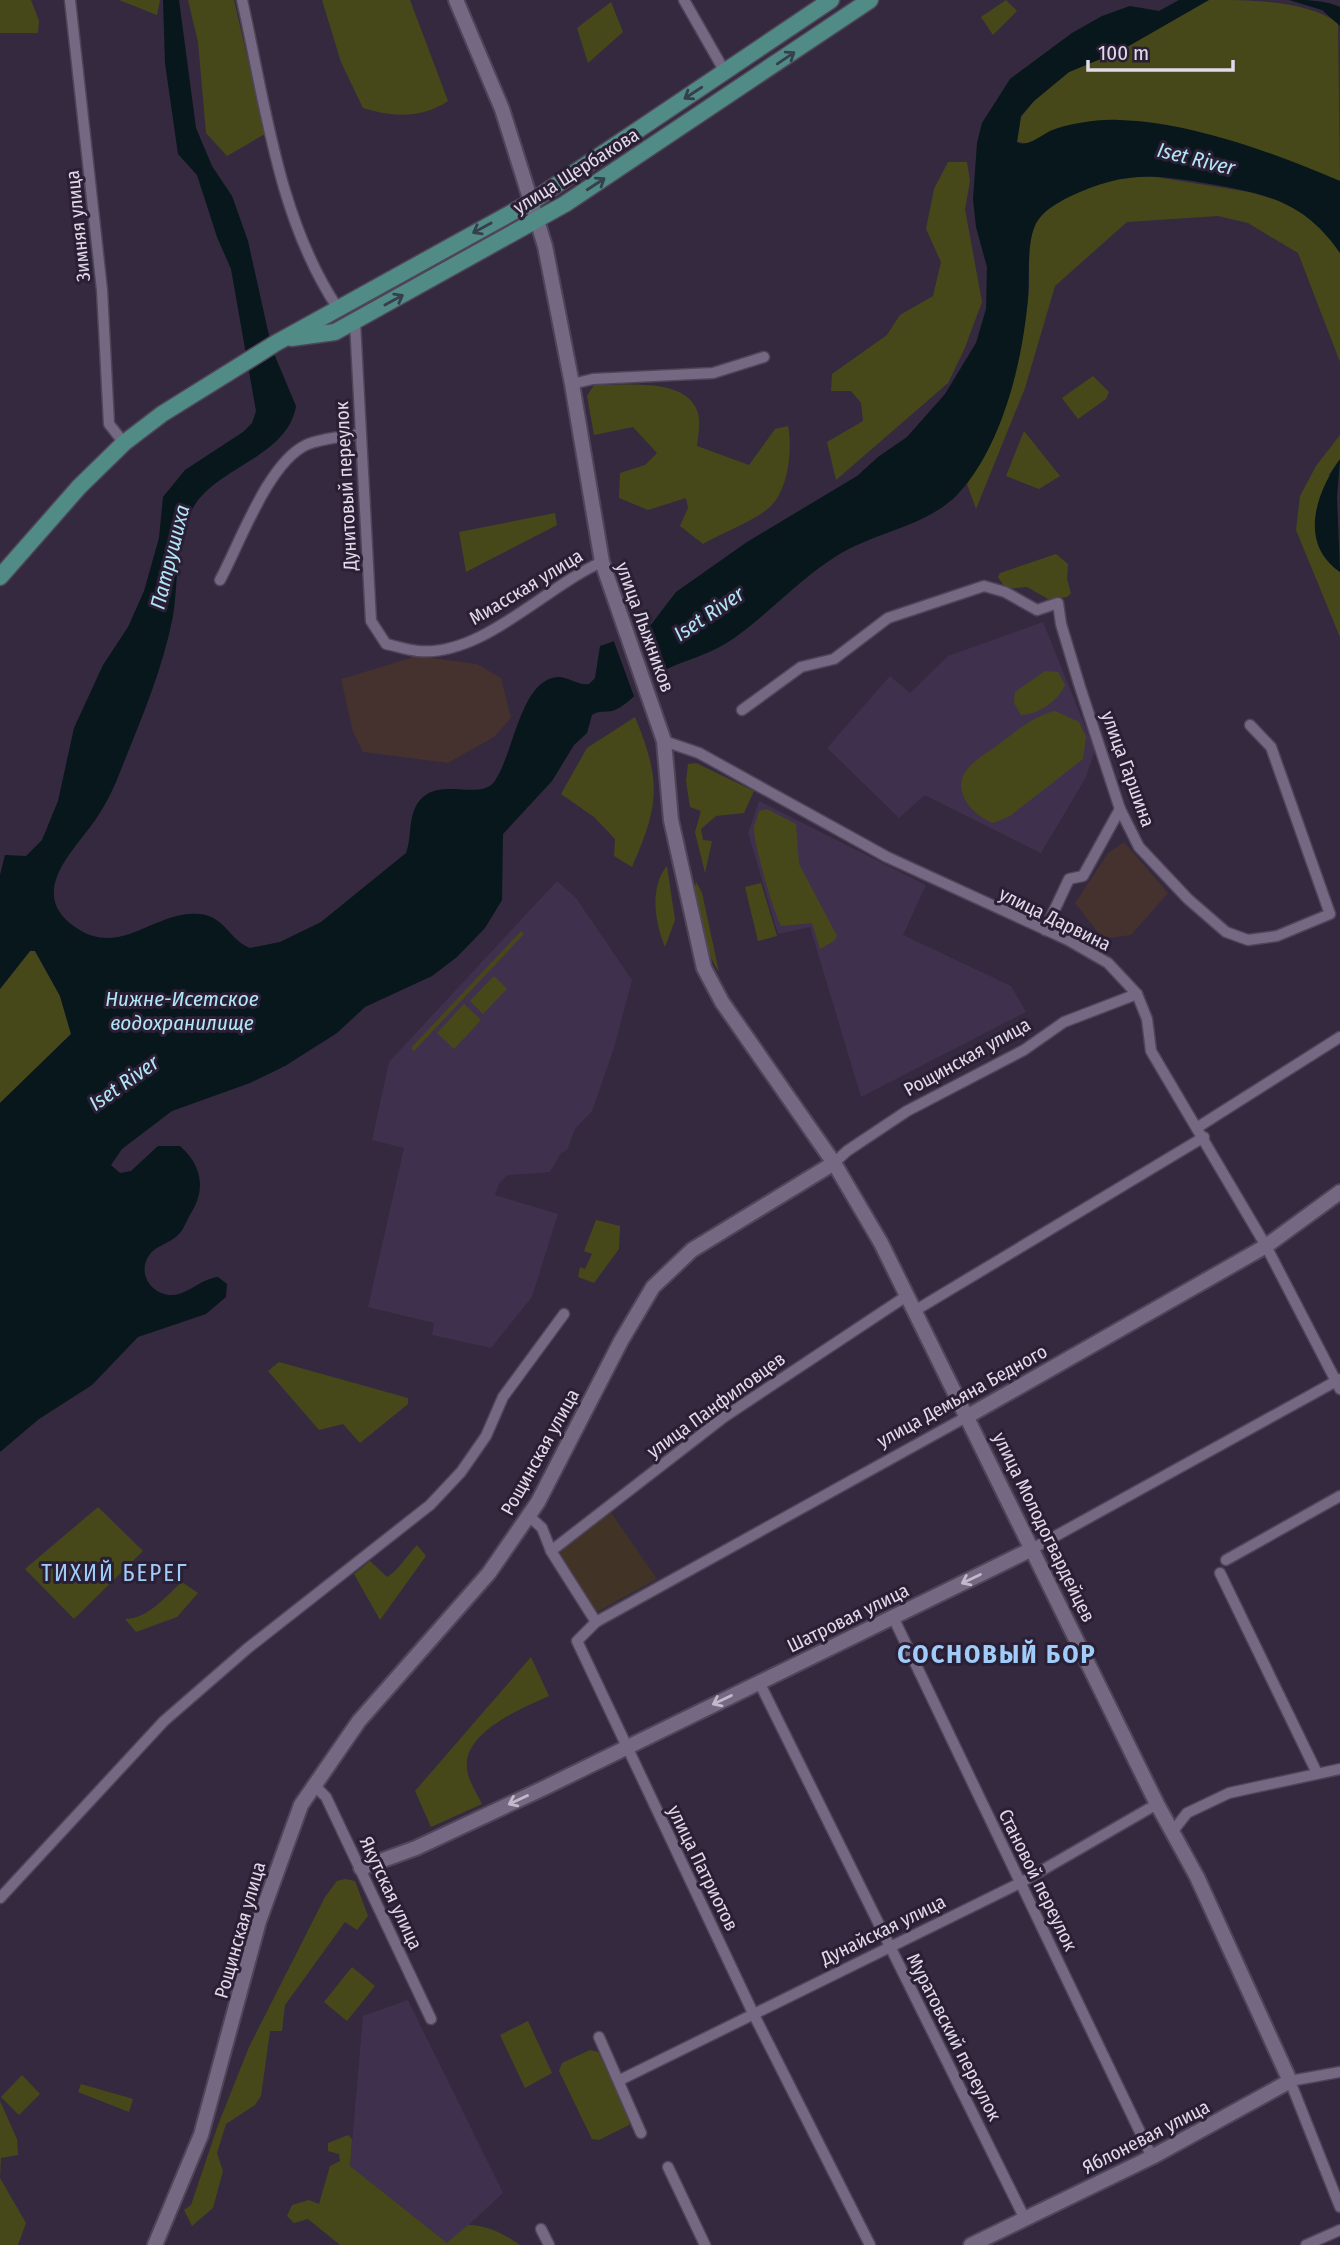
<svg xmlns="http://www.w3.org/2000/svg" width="1340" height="2245" font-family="'Fira Sans Condensed',sans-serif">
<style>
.commercial{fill:#413426}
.industrial{fill:#45312d}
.built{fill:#3f314d}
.green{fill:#47481a}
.water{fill:#07171b}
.pier{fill:#34293f}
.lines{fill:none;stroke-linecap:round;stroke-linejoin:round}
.street-casing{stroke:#4f4559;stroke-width:13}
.secondary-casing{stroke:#4f4559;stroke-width:18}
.primary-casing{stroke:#4f4559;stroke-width:19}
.street{stroke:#756882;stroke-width:10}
.secondary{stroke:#756882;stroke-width:14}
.primary{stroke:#508b86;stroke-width:16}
.oneway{stroke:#353f4d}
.oneway2{stroke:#c1b8ca}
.labels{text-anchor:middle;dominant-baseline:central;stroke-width:6;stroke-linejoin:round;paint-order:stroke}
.street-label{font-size:19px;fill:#e1dae9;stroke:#2a1f35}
.water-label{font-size:21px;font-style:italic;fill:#b0e6f6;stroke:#2a1f35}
.quarter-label{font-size:23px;letter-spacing:2px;fill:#a0ccfa;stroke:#2a1f35}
.district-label{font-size:26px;font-weight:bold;letter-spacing:2px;fill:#a0ccfa;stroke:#2a1f35}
</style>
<rect width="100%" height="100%" fill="#34293f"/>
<!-- commercial -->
<polygon class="commercial" points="610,1511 657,1579 597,1612 558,1550"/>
<!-- industrial -->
<g class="industrial">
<polygon points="417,656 477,664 501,678 511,718 494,737 448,763 363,752 353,732 341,679"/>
<polygon points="1124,842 1168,893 1131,935 1103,939 1075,903 1108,853"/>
</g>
<!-- built -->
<g class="built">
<polygon points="1043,622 1095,751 1085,779 1041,853 925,795 899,818 827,748 890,676 910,693 948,656"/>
<polygon points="759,801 926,885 903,935 1011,986 1026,1012 861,1097 810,927 778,934 748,833"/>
<polygon points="557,881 576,898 632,980 614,1048 592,1111 575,1129 567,1150 561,1153 550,1172 507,1175 499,1184 495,1195 558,1214 532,1297 491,1348 432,1335 434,1323 368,1307 404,1148 372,1140 389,1062"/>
<polygon points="408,2000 503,2193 448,2244 350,2166 363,2016"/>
</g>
<!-- green -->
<g class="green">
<polygon points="0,0 31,0 39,21 38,33 0,33"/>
<polygon points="119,0 160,0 157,15"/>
<polygon points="188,0 234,0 265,134 227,156 206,133 198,42"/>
<path d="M322 0H410L448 101C421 119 392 117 363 108L341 62Z"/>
<polygon points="1006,0 1017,11 993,35 981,17"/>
<path d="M1208 0C1248 0 1308 0 1338 23L1340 181 1201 133 1120 120 1074 125 1027 143 1017 142 1021 117 1034 101 1069 72 1120 51Z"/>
<polygon points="611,2 623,32 588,63 577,28"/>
<polygon points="948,162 967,162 970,181 965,209 982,302 964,350 948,383 836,480 827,442 863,421 861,403 851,391 831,391 832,374 887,335 900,315 933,296 941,262 926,229 934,189"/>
<path d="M1143 175 1249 192 1284 202 1305 213 1326 233 1340 253V362L1298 253 1248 223 1218 216 1127 222 1055 286 1025 388 976 509 967 484C1001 428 1020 366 1028 301 1031 277 1025 243 1037 222 1054 193 1112 178 1143 175Z"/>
<polygon points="506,225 508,228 371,304 341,315"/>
<polygon points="1093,376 1109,392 1106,399 1078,419 1062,398"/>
<path d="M594 385C622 386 681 377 696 408 702 420 698 434 697 446L749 465 775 429 788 426C793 451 788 496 765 511 746 525 723 532 703 544L680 526 688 508 686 498 648 510 619 498 620 473 645 465 657 453 633 427 594 435 587 396Z"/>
<polygon points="1024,431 1060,476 1039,489 1006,476"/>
<polygon points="1340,435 1340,459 1329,474 1333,567 1340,572 1340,637 1296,530 1300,496 1316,466"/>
<polygon points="555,513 557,525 466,572 459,532"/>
<polygon points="1056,554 1068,564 1067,579 1071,593 1067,597 1048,599 1027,587 1006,589 998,577 1000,573"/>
<path d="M1045 671 1058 672 1065 685C1058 701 1039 714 1021 715L1014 703 1015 692Z"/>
<path d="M1055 711 1079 722 1086 737 1083 759 1010 816 993 823C970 814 948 787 971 765 980 756 993 749 1003 741 1019 729 1034 716 1055 711Z"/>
<path d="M635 717C661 780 660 804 632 867L614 856 615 839 594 817 561 794 587 748Z"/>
<polygon points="696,763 754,791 744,813 716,816 701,829 703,840 712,841 705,873 695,832 701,811 690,807 686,781 688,764"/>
<path d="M767 809 796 824 799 864 837 936 834 941 820 949 812 923 781 926C773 910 753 843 754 827 755 822 758 816 759 811Z"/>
<path d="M667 866 675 920 665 947C655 923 649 887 667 866Z"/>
<path d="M696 882 702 893 719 972C706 953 689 904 696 882Z"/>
<polygon points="761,883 777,936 758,941 745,887"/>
<polygon points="521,931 524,934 414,1051 411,1048"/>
<polygon points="30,951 35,951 60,996 71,1034 0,1103 0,989"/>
<polygon points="494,976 507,989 483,1014 470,1001"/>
<polygon points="464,1004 481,1020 454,1049 437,1033"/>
<polygon points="596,1220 620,1226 619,1249 594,1283 578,1277 580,1267 585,1269 592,1254 584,1251"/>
<polygon points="279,1362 408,1398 408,1404 360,1443 343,1424 319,1430 268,1371"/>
<polygon points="98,1507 143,1551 74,1619 25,1569"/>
<path d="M417 1545 426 1556 380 1620 354 1574 370 1561 387 1577C398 1571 407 1555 417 1545Z"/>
<path d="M182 1582 198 1593 177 1617 136 1632 125 1619C148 1619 166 1596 182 1582Z"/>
<path d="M531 1657 549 1696C523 1708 462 1732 467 1769 468 1780 477 1794 482 1804L431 1827 415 1791Z"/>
<polygon points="345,1879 355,1881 368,1916 357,1930 345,1922 285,2005 282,2031 270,2031 261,2096 255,2105 226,2124 217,2153 223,2171 213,2208 192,2226 184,2210 191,2205 218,2125 249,2047 325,1897 337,1881"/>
<polygon points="352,1967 375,1986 347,2021 324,2002"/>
<polygon points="528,2021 552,2073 525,2088 500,2035"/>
<polygon points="590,2050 598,2052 630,2118 629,2125 599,2140 592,2139 559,2071 562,2063"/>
<polygon points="22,2075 40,2094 19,2115 1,2097"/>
<polygon points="81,2084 133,2099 129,2112 78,2092"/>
<polygon points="0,2101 17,2139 18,2155 1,2158 0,2178 26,2223 18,2245 0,2245"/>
<path d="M348 2135 352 2139 350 2166 447 2243 468 2225C487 2225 504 2234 520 2245H340L308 2219 294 2223 287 2216 292 2205 309 2200 319 2204 330 2166 340 2161 339 2154 328 2151V2143Z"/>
</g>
<!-- water -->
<g class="water">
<path d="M163 0H179L196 128 212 166 232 196 248 241 272 349 296 406C288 455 222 466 196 503 174 534 179 581 173 616 163 669 140 722 120 772 114 788 106 804 96 819 72 853 25 895 78 929 122 957 156 910 199 914 225 916 229 940 250 948L280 942 321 922 406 853C412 837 408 821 416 806 434 773 479 802 494 782 514 755 520 679 558 677 569 677 579 686 589 684L595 678 600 646 647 630 676 592 747 542 857 476 878 457 907 437 945 394 976 343 986 309 987 267 976 227 973 199 977 143 982 123 1010 79 1072 33 1102 16 1130 6 1159 11 1179 0H1209L1120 51 1069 72 1034 101 1021 116 1017 142C1027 148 1040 136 1050 131 1071 123 1097 119 1119 120 1190 122 1275 153 1340 181V253C1302 198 1261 193 1198 182 1147 173 1117 174 1069 197 1057 203 1043 211 1036 223 1026 244 1030 275 1028 297 1023 361 1002 448 957 495 925 527 875 532 838 555 797 580 766 618 725 644 707 655 686 660 667 669 648 678 635 700 617 709 608 714 600 709 592 715L587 733 574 745 552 781 503 834 502 900 485 928 457 957 432 976 365 1007 337 1033 285 1066 250 1083 172 1111 122 1149 111 1165 120 1173 131 1171 158 1146H180C202 1165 206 1190 191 1213 186 1221 184 1230 177 1236 169 1243 156 1246 150 1254 136 1272 151 1296 173 1295 188 1294 201 1279 218 1277L227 1284 226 1297 206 1314 138 1337 92 1385 39 1419 0 1452V1103L71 1034 60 996 35 951H30L0 989V875L5 855 26 856 42 840 58 801 74 728 103 665 128 627 144 591 159 538 163 497 185 470 243 432 252 423 256 411 231 269 217 237 197 175 178 154 165 63Z"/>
<path d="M1289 0C1307 0 1325 0 1340 7V26L1322 10Z"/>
<path d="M1340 459 1337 497 1340 572C1298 543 1316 493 1340 459Z"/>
</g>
<!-- pier -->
<polygon class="pier" points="641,629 660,679 635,699 613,639"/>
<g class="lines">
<!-- street casing -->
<g class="street-casing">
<g id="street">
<polyline points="70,0 102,290 109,424 124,443"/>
<path d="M242 0C265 102 278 218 337 307"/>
<polyline points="684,0 725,72"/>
<path d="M355 322 371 621 386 644C396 646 407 650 418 651 482 657 546 586 602 562"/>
<polyline points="572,384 593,379 713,373 764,357"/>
<path d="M220 580C240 543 268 463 306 445 322 438 343 437 359 434"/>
<polyline points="742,710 801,667 834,659 888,618 984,586 1005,592 1037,610 1058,603 1061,624 1080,687 1120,809 1139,847 1188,899 1226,932 1248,940 1277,936 1330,914 1271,747 1250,725"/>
<polyline points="664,741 699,753 887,857 1068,940 1108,963 1137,994 1147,1019 1151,1051 1266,1246 1340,1389"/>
<polyline points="1045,930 1069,879 1083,876 1120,809"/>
<polyline points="1198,1127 1340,1037"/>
<polyline points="834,1163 847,1151 907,1111 1024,1050 1064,1022 1137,994"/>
<polyline points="916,1310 1204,1137"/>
<polyline points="529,1516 542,1528 551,1551 596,1622"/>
<polyline points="1032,1549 1340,1379"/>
<polyline points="551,1551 724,1417 908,1295"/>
<polyline points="1226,1560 1340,1496"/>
<polyline points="1220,1573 1317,1773"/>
<polyline points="893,1617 1152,2157"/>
<polyline points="759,1682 1025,2219"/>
<polyline points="315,1786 326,1797 431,2019"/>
<polyline points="1173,1831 1187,1813 1229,1793 1340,1769"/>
<polyline points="0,1898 164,1721 248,1648 430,1505 461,1472 486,1436 503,1397 564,1314"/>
<polyline points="599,2037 641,2133"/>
<polyline points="1340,2072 1290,2081 1340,2207"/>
<polyline points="620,2080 1020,1883 1157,1804"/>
<polyline points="668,2167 705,2245"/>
<polyline points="541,2229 549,2245"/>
<polyline points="870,2245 753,2013 577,1641 596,1622 968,1416"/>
<polyline points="1306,2245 1340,2230"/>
</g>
</g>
<!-- secondary casing -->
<g class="secondary-casing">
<g id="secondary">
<polyline points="456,0 502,109 545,246 572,384 602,562 664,741 671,820 704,968 722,1002 834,1163 881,1243 1157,1804 1197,1877 1290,2081 1152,2157 971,2245"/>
<polyline points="968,1416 1266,1246 1340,1192"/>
<polyline points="361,1868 416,1848 544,1788 1032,1549"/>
<polyline points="155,2245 201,2135 259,1921 301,1805 359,1721 489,1573 538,1502 621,1341 653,1287 692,1250 834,1163"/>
</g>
</g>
<!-- primary casing -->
<g class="primary-casing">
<g id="primary">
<polyline points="291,338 335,332 565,204 870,0"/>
<polyline points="0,577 79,487 124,443 162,414 276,343 531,202 831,0"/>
</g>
</g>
<!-- street -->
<use href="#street" class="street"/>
<!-- secondary -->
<use href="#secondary" class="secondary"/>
<!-- primary -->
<use href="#primary" class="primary"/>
</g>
<!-- one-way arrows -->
<defs><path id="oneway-shaft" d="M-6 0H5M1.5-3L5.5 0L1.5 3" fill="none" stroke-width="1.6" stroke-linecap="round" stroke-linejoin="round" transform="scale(1.75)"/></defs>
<g class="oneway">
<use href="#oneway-shaft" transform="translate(786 58) rotate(-34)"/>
<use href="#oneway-shaft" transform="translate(693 93) rotate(147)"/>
<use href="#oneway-shaft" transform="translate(596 184) rotate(-33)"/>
<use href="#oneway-shaft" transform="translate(482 228) rotate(151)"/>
<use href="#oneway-shaft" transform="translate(394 300) rotate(-29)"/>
</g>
<g class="oneway2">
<use href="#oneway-shaft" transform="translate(971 1579) rotate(154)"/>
<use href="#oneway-shaft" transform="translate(722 1700) rotate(154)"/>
<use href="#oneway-shaft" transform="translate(518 1800) rotate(155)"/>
</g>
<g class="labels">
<!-- street labels -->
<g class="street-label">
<text transform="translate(576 171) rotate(-32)">улица Щербакова</text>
<text transform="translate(78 226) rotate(-96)">Зимняя улица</text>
<text transform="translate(346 486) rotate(-93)">Дунитовый переулок</text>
<text transform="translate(526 587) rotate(-31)">Миасская улица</text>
<text transform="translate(645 627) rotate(70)">улица Лыжников</text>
<text transform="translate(1128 769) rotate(70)">улица Гаршина</text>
<text transform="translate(1055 919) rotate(26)">улица Дарвина</text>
<text transform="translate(967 1057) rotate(-29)">Рощинская улица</text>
<text transform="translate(962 1396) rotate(-29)">улица Демьяна Бедного</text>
<text transform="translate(716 1405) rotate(-36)">улица Панфиловцев</text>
<text transform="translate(540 1452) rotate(-61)">Рощинская улица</text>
<text transform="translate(1044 1527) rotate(64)">улица Молодогвардейцев</text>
<text transform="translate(848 1618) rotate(-26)">Шатровая улица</text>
<text transform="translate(703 1868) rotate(64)">улица Патриотов</text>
<text transform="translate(1038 1880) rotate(64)">Становой переулок</text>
<text transform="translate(391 1893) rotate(65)">Якутская улица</text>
<text transform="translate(240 1930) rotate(-74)">Рощинская улица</text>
<text transform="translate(883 1930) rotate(-26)">Дунайская улица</text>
<text transform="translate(954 2037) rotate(63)">Муратовский переулок</text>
<text transform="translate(1146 2137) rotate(-27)">Яблоневая улица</text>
</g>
<!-- water labels -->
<g class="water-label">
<text transform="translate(1196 159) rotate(14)">Iset River</text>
<text transform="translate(170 557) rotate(-76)">Патрушиха</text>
<text transform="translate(709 614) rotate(-34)">Iset River</text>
<text x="182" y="999">Нижне-Исетское<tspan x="182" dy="24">водохранилище</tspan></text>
<text transform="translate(124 1083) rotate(-35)">Iset River</text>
</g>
<!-- quarter labels -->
<g class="quarter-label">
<text x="115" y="1573">ТИХИЙ БЕРЕГ</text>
</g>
<!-- district labels -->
<g class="district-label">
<text x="997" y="1654">СОСНОВЫЙ БОР</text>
</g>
</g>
<!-- scale -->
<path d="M1088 60v10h145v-10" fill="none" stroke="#e1dae9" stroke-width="3.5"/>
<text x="1098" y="60" font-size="21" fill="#e1dae9" stroke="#2a1f35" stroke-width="5" paint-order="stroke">100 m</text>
</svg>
